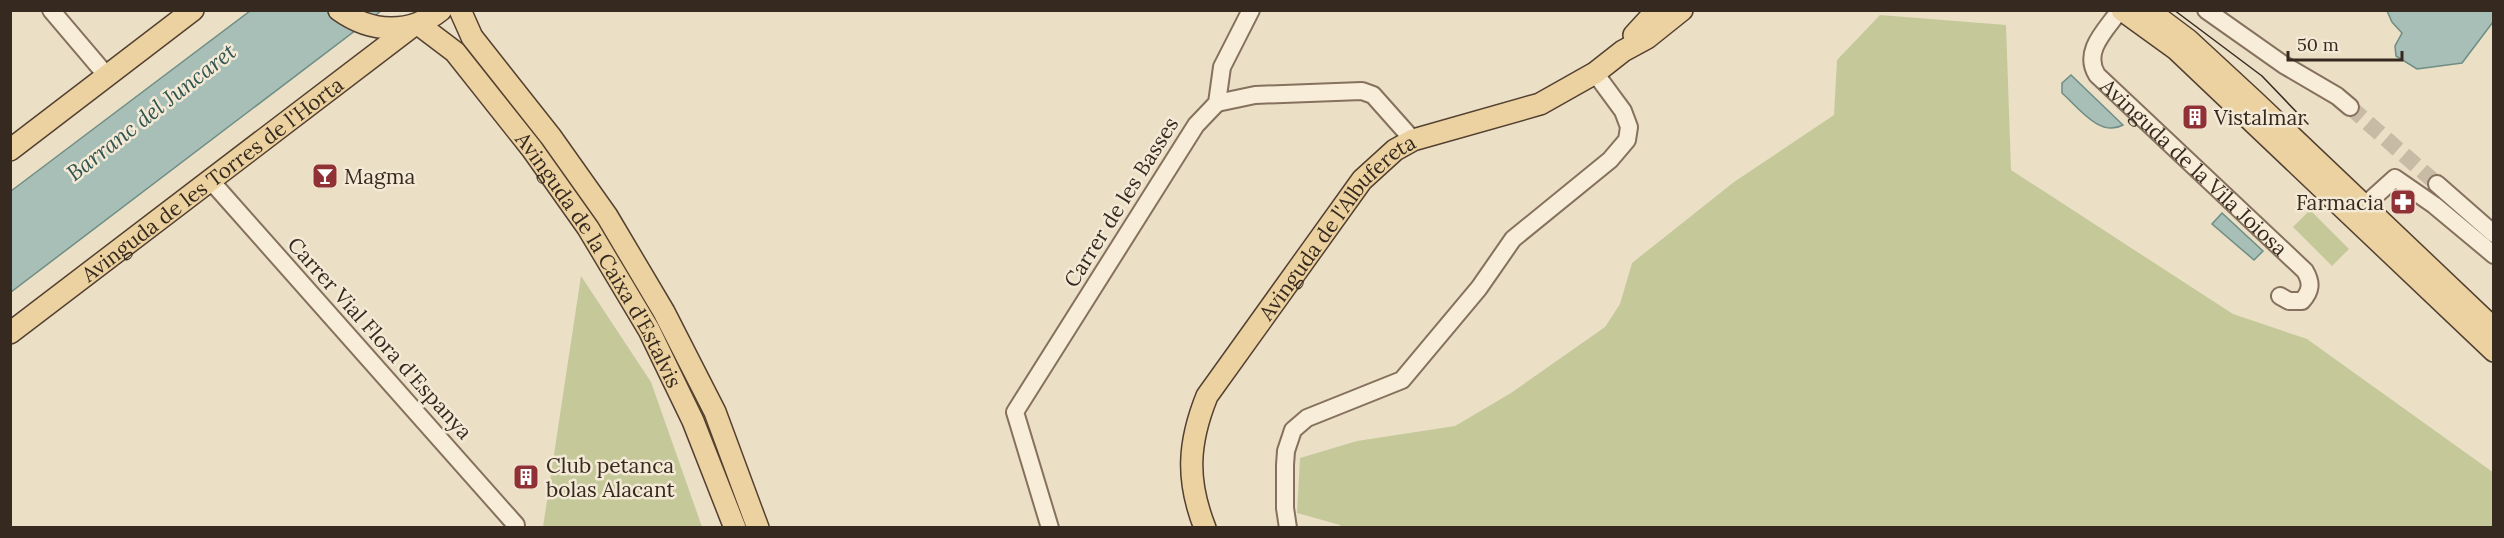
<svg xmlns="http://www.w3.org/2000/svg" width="2504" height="538" font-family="Lora,serif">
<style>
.green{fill:#c5c99a}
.water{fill:#a7bfb7;stroke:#6e8d84;stroke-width:1.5}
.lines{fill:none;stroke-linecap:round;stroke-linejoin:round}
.minor-tunnel{stroke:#c7bba5;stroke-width:16;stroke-dasharray:16 8;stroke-linecap:butt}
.minor-casing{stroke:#85715d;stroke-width:20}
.major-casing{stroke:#534031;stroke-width:24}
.minor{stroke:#f7edd8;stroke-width:16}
.major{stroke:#ecd2a0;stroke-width:21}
.tram{stroke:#362a20;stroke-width:1.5}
.labels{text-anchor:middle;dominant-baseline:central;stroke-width:5;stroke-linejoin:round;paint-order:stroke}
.poi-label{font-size:21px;fill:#362a20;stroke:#f3e9d5;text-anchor:start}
.street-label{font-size:21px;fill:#362a20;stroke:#f3e9d5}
.water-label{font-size:22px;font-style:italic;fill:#305551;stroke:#f3e9d5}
</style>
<rect width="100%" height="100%" fill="#ebdfc6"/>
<!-- green -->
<g class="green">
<polygon points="1880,15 2006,25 2011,170 2233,314 2307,339 2494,473 2494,524 2491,528 1341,528 1340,525 1297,513 1300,458 1357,441 1455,426 1511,393 1605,327 1620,304 1632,263 1734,182 1834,115 1837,60"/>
<polygon points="2310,210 2349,249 2332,266 2293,227"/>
<polygon points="581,276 651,382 702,527 543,527"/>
</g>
<!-- water -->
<g class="water">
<polygon points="250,11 381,11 11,292 11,191"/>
<polygon points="2387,11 2493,11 2493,22 2462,63 2417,69 2396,56 2395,46 2402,33 2392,22"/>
<path d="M2071 75 2123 125C2100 138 2078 107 2062 93V83Z"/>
<polygon points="2222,213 2263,251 2254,260 2212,224"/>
</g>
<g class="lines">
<!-- minor-tunnel -->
<polyline class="minor-tunnel" points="2350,107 2437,184"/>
<!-- minor casing -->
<g class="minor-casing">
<g id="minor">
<polyline points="51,10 107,76"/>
<path id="s1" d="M2120 10C2106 30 2082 51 2097 75L2305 271C2312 283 2311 291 2302 301H2289L2280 296"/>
<polyline points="2206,10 2284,65 2337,96 2350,107"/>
<polyline points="1217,103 1255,95 1362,91 1373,95 1413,140"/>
<polyline points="211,181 516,525"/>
<polyline points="2437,184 2494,234"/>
<polyline points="2360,215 2364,206 2395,178 2434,205 2494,255"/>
<polyline points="1050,528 1015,412 1196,125 1217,103 1222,67 1251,10"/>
<polyline points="1288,528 1285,508 1285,465 1286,451 1293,430 1307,418 1402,380 1479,288 1513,239 1610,160 1627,140 1629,127 1623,111 1595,73"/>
</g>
</g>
<!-- major casing -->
<g class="major-casing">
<g id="major">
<path d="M339 10C371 33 410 35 441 10"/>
<polyline points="460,10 472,37 551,137 607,216 664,312 715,412 758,528"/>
<polyline points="2122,10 2176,49 2494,351"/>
<polyline points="2148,10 2188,40 2254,101 2494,329"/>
<path id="s2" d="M418 24 455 52 532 149 588 228 649 330 693 421 735 528"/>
<polyline points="1634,35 1657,10"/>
<polyline points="10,150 193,10"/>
<path id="s3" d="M10 333 414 25"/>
<path id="s4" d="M1205 528C1186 480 1188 443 1207 396L1362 180 1395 150 1413 140 1540 104 1595 73 1623 51 1647 38 1682 10"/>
</g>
</g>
<!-- minor -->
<use href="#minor" class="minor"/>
<!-- major -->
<use href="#major" class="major"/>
<!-- tram -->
<polyline class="tram" points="2174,10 2262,76 2308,124"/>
</g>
<!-- icons -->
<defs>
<g id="building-square" transform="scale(1.35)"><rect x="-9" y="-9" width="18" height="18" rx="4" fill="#903135" stroke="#f3e9d5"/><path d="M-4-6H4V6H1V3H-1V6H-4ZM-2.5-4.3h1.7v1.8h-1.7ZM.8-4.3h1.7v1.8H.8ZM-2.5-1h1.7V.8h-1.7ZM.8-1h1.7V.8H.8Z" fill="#fff"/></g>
<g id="bar-square" transform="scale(1.35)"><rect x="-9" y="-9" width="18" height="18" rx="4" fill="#903135" stroke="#f3e9d5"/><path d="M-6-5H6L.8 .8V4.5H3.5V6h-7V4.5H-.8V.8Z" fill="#fff"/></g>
<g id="pharmacy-square" transform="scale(1.35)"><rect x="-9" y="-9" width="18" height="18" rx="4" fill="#903135" stroke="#f3e9d5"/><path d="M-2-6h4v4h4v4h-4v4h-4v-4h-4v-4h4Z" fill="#fff"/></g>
</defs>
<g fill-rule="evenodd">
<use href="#building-square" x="2195" y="117"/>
<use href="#bar-square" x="325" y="176"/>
<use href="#pharmacy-square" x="2403" y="202"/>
<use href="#building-square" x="526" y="477"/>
</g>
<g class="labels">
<!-- poi labels -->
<g class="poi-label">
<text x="2214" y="117">Vistalmar</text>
<text x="344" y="176">Magma</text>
<text x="2384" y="202" text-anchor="end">Farmacia</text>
<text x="546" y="465">Club petanca<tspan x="546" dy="24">bolas Alacant</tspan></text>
</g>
<!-- street labels -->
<g class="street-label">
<text stroke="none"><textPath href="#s1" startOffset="208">Avinguda de la Vila Joiosa</textPath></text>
<text stroke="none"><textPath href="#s3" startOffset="254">Avinguda de les Torres de l'Horta</textPath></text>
<text transform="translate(1121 202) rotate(-58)">Carrer de les Basses</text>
<text stroke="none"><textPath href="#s4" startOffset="350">Avinguda de l'Albufereta</textPath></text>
<text stroke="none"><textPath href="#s2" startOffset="300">Avinguda de la Caixa d'Estalvis</textPath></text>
<text transform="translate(380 338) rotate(48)">Carrer Vial Flora d'Espanya</text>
</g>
<!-- water labels -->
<g class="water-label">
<text transform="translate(151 112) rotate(-38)">Barranc del Juncaret</text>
</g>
</g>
<!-- border -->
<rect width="2504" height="538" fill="none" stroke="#362a20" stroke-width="24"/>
<!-- scale -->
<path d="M2288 51v9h114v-9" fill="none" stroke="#362a20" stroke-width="3"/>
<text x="2297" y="51" font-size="18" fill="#362a20" stroke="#f3e9d5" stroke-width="4.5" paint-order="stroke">50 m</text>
</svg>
